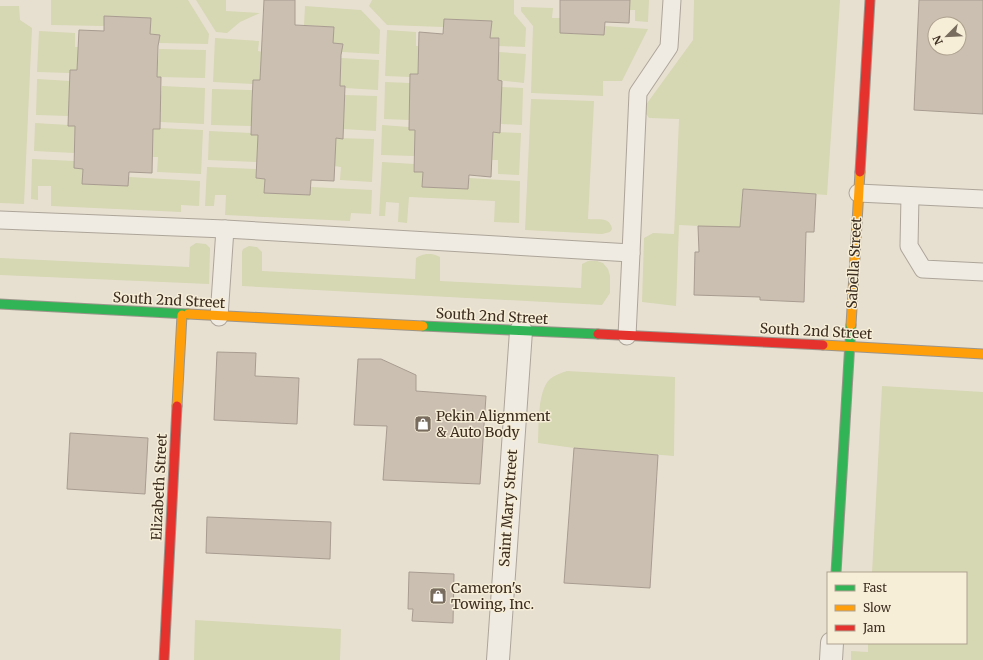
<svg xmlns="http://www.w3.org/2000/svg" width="983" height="660" font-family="Merriweather,serif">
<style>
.green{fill:#d6d7b3}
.building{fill:#cbbfb2;stroke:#a89c90;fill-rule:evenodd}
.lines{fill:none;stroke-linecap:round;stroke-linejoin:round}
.lane-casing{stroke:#ada599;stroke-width:19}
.street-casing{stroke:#ada599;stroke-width:24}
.fast-casing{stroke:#9c958a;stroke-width:11}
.slow-casing{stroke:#9c958a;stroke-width:11}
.jam-casing{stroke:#9c958a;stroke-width:11}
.lane{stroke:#efebe3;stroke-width:17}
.street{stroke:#efebe3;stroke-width:22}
.fast{stroke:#30b455;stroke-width:9}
.slow{stroke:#ff9f0a;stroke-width:9}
.jam{stroke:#e5322d;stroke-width:9}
.labels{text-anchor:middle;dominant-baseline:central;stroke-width:3;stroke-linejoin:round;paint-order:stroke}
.street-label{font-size:14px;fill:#3d2e20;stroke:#f7eed8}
.poi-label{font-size:14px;fill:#3d2e20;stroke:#f7eed8;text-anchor:start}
</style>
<rect width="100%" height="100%" fill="#e7e0d1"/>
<!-- green -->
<g class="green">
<polygon points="51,0 188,0 209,34 208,44 159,43 159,35 150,34 151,18 104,16 104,26 51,25"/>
<polygon points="196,0 226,0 226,11 260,13 240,22 227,33 216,32"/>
<polygon points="372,0 514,0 514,14 526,28 525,47 499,46 500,38 490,38 491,21 444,19 444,27 387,25 369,6"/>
<polygon points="630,0 649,0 648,22 635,21 635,10 630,10"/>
<polygon points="694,0 840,0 827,195 743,189 740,228 679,225 676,306 642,302 644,238 653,233 674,234 679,119 649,118 644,111 645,106 693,40"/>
<polygon points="0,6 19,6 20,20 32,28 24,204 0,203"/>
<polygon points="305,6 361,10 380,30 379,54 342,52 342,44 333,43 333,27 304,25"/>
<polygon points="521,7 553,8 552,18 560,18 560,33 604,35 605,26 648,29 622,81 603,81 603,96 531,93 533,26 521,11"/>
<polygon points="387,30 416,32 416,46 419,46 418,74 411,74 411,77 385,76"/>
<polygon points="39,31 75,33 75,47 78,47 77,70 70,70 70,73 37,72"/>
<polygon points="215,38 259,41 258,51 262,52 260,80 253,80 253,84 213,82"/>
<polygon points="159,49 206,50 205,78 157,77"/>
<polygon points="499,52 526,54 524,83 498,80"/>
<polygon points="341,58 379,60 378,90 345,88 345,86 340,86"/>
<polygon points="37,79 70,81 69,116 36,115"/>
<polygon points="385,82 410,83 409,96 416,97 410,109 409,120 384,119"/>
<polygon points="162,86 205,88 204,124 160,122 161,112 154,111 155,96 161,96"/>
<polygon points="502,87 523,88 522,125 501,124 501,115 494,115 495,99 501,99"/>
<polygon points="212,89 252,90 252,102 259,102 252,126 211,125"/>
<polygon points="344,95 377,96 376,131 343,129"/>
<path d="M531 99 594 101 588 219C598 220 610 216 612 229L610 232 602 234 525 230Z"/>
<polygon points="35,123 69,125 69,126 75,126 74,153 34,151"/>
<polygon points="382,125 409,127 409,130 415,130 414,156 381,155"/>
<polygon points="160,128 203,130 201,174 157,172 158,157 152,157 153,129 160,129"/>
<polygon points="209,131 251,133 251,135 258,135 257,162 208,160"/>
<polygon points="493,132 521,133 519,175 498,174 498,160 492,160"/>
<polygon points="336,138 374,139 372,182 340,180 341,167 334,166"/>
<polygon points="32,159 74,161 74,168 83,169 82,184 128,186 129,177 200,181 199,206 181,205 181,212 51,206 51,186 38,186 38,200 31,199"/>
<polygon points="382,162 414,164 413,172 423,172 423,187 468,189 469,178 520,181 519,223 494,222 495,201 409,197 407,223 398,222 399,203 386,202 385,216 379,216"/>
<polygon points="207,167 256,169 256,178 265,179 265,193 310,195 311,187 372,190 371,214 351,213 350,221 225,215 226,195 215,195 214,206 205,206"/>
<polygon points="196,243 206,244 210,248 209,284 0,275 0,258 189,267 190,247"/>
<path d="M249 246 257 247 262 252V271L415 279 416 258C423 253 433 253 440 257V281L581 288 582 264 588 261H597L603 263 608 269 610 276V293L602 305 242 286V252L243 249Z"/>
<path d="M567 371 675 377 674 456 574 448 538 443C539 427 537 391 550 379 555 375 561 373 567 371Z"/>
<polygon points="882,386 983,392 983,660 851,660 851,651 868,652 868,643 966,643 966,573 872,573"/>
<polygon points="195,620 341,629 340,660 194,660"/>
</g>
<!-- building -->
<g class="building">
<polygon points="264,0 295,0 295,25 334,27 333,43 343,44 341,55 340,86 345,86 343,139 336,138 334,181 311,180 310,195 264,193 265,179 256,178 258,135 251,135 252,102 253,80 260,80"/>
<polygon points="560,0 630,0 629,23 605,22 604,35 560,33"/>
<path d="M919 0H983V114L914 110ZM935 24H959V48H935Z"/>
<polygon points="104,16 151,18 150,34 160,35 158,46 157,77 161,77 160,129 153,129 152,173 129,172 128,186 82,184 83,169 74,168 75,126 68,126 70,70 77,70 79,30 104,31"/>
<polygon points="444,19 492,21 490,38 499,38 498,80 502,81 500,133 493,132 491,177 469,175 468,189 422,187 423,172 414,172 415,130 409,130 410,74 418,74 419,32 443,34"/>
<polygon points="743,189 816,194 814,232 806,232 804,302 760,300 760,297 694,295 695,252 699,252 698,226 740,227"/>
<polygon points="217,352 256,353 255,376 299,378 297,424 214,420"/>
<polygon points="358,359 381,359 416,375 416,391 486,396 480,484 383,480 387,426 354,425"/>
<polygon points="70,433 148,438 145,494 67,489"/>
<polygon points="574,448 658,455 650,588 564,583"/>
<polygon points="207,517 331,522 330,559 206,553"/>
<polygon points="409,572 454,574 453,623 412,621 413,609 408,609"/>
</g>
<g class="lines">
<!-- lane casing -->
<g class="lane-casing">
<g id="lane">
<polyline points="858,193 983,199"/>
<polyline points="910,196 909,246 923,269 983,272"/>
<polyline points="0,220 225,229 631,253 638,93 669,47 672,0"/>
<polyline points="219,317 225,229"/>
<polyline points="627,336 631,253"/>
</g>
</g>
<!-- street casing -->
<g class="street-casing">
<g id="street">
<polyline points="498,660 521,331"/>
<polyline points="831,660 832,643"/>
</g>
</g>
<!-- fast casing -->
<g class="fast-casing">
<g id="fast">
<polyline points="0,304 188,314"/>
<polyline points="423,326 598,334"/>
<polyline points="836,573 851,325"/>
</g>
</g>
<!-- slow casing -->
<g class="slow-casing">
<g id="slow">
<polyline points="188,314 423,326"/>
<polyline points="851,325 860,172"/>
<polyline points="823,345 983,354"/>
<polyline points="177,406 182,315"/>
</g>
</g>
<!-- jam casing -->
<g class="jam-casing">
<g id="jam">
<polyline points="860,172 870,0"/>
<polyline points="598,334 823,345"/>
<polyline points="164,660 177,406"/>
</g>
</g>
<!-- lane -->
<use href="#lane" class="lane"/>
<!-- street -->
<use href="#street" class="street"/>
<!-- fast -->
<use href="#fast" class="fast"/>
<!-- slow -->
<use href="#slow" class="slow"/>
<!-- jam -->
<use href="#jam" class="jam"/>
</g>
<!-- icons -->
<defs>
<g id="shop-square" transform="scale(0.9)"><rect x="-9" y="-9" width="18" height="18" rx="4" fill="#786c5e" stroke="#f7eed8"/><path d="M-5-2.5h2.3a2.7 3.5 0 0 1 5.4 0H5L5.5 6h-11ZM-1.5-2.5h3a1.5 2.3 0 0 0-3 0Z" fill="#fff"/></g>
</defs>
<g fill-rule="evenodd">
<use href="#shop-square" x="423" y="424"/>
<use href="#shop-square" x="438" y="596"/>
</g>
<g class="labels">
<!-- street labels -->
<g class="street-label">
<text transform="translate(854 263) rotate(-87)">Sabella Street</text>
<text transform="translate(169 300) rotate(3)">South 2nd Street</text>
<text transform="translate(492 316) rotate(3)">South 2nd Street</text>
<text transform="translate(816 331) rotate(3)">South 2nd Street</text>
<text transform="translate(159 487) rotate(-87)">Elizabeth Street</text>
<text transform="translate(508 508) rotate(-86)">Saint Mary Street</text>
</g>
<!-- poi labels -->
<g class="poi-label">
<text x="436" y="416">Pekin Alignment<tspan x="436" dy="16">&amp; Auto Body</tspan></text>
<text x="451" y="588">Cameron's<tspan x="451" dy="16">Towing, Inc.</tspan></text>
</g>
</g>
<!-- legend -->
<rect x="827" y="572" width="140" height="72" fill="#f7eed8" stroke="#ada18e"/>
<rect x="835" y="585" width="20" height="6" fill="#30b455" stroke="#ada18e"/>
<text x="863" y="592" font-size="12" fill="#3d2e20">Fast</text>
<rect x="835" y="605" width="20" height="6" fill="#ff9f0a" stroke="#ada18e"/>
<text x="863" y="612" font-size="12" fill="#3d2e20">Slow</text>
<rect x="835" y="625" width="20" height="6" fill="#e5322d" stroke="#ada18e"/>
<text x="863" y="632" font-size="12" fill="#3d2e20">Jam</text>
<!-- north arrow -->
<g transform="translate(947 36) rotate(246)"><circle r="19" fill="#f7eed8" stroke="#ada18e"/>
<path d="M0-3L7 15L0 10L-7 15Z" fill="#786c5e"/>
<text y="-6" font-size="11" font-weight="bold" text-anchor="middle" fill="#3d2e20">N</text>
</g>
</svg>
